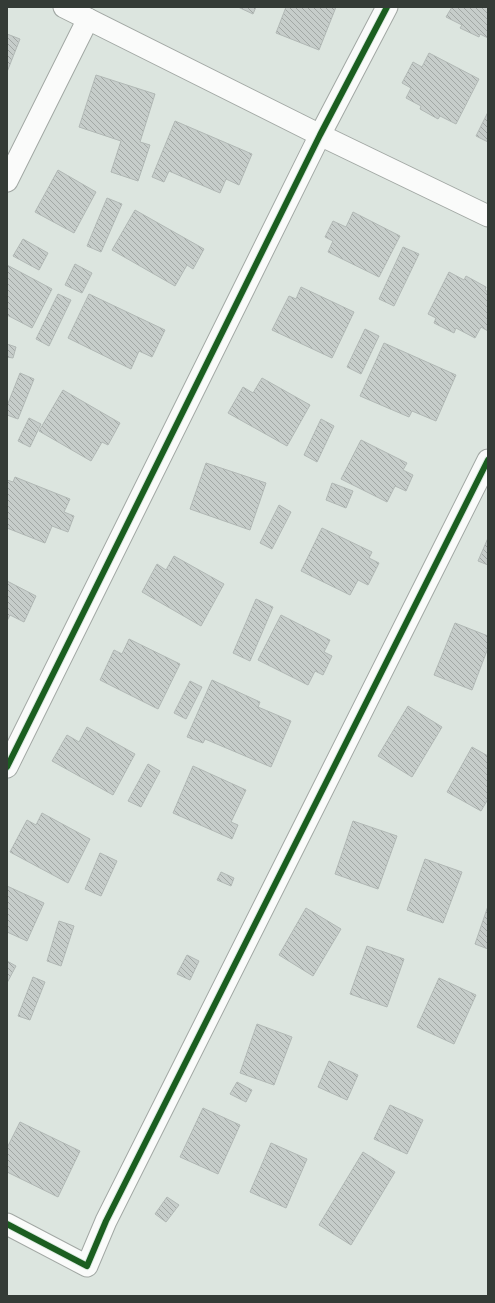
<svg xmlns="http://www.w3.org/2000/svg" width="495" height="1303" font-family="'PT Sans',sans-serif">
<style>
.building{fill:url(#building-back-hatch);stroke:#b1b8b5}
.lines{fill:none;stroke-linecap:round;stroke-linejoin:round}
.street-casing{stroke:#a2a8a4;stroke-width:23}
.street{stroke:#fafbfa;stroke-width:21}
.cycleway-casing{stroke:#d8e9de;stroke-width:8}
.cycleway{stroke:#1b5e20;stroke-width:6}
</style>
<defs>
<pattern id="building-back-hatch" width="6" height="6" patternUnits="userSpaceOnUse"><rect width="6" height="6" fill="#c6cdca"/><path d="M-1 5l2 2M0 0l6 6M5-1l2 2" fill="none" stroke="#a2a8a5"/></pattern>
</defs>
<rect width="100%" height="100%" fill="#dce5df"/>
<!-- building -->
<g class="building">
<polygon points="238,7 256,7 253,14"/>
<polygon points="286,7 336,7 319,50 276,33"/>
<polygon points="452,7 488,7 488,38 480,34 479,37 460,28 462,25 446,17"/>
<polygon points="7,34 20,39 7,72"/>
<polygon points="429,53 479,79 456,124 440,116 438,119 420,109 421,106 406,98 411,88 402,83 413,62 422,67"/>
<polygon points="96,75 155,94 140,142 150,145 138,181 111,172 121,141 79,127"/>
<polygon points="488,112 488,142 476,136"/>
<polygon points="175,121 252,154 239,185 226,179 220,193 169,171 164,182 152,177"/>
<polygon points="58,170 96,192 74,233 35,212"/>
<polygon points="107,198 122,204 101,252 87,246"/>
<polygon points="135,210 204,249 193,269 187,265 175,286 112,250"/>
<polygon points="353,212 400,236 379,277 328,252 333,241 325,237 333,221 346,227"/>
<polygon points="23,239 48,253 39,270 13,256"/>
<polygon points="403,247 419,254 394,306 379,299"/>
<polygon points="75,264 92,273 82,293 65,285"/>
<polygon points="7,265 52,289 32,328 7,315"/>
<polygon points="449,272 464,280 466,276 486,287 485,290 488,292 488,331 481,327 475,338 456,328 454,333 434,323 436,318 428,314"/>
<polygon points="301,287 354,312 332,358 272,330 289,296 296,299"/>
<polygon points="58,294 71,300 49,346 36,339"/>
<polygon points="89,294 165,330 152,357 139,351 131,369 68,338"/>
<polygon points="365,329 379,336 361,374 347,367"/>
<polygon points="384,343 456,375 436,421 412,411 409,417 360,396"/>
<polygon points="7,344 16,347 13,358 7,357"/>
<polygon points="20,373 34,379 18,419 7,415 7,406"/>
<polygon points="262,378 310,405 287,446 228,413 243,387 253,393"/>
<polygon points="63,390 120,423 108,445 102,442 91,461 39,431"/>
<polygon points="29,418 41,424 30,447 18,441"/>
<polygon points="321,419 334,426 317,462 304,455"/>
<polygon points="361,440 407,463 403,470 413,475 406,491 395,486 387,502 341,479"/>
<polygon points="206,463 266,483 250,530 190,509"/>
<polygon points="15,477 70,499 64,512 74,516 68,532 52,526 45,543 7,528 7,480 13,482"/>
<polygon points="332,483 353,491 346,508 326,500"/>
<polygon points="279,505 291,512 272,549 260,543"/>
<polygon points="322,528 372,552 369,558 379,563 368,585 358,580 350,595 301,571"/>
<polygon points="488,538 488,565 478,561"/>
<polygon points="174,556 224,584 201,626 142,592 157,564 166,570"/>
<polygon points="7,581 36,596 24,622 10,615 7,621"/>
<polygon points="256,599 273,607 250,661 233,653"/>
<polygon points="281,615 330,640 324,652 332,656 323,675 315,671 308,685 258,660"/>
<polygon points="455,623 488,636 488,648 472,690 434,675"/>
<polygon points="129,639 180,664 158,709 100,680 114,650 122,654"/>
<polygon points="212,680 260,702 258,707 291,721 271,767 205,739 203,743 187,737"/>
<polygon points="190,681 202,687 186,719 174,713"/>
<polygon points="408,706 442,727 412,777 378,756"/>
<polygon points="87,727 135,754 113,795 52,761 67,735 79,742"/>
<polygon points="472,747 488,756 488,799 481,811 447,792"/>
<polygon points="148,764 160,771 141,807 128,801"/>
<polygon points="193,766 246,790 231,822 238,825 232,839 173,813"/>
<polygon points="42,813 90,839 68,883 10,852 27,820 36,825"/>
<polygon points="353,821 397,836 378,889 335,874"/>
<polygon points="100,853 117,861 101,896 85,889"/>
<polygon points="425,859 462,872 443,923 407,910"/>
<polygon points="221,872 234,878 231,886 217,880"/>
<polygon points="7,886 44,903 27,941 7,932"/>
<polygon points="488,906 488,949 475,944"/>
<polygon points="306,908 341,929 313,976 279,955"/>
<polygon points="59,921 74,926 61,966 47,961"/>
<polygon points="367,946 404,959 387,1007 350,994"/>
<polygon points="187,955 199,961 190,980 177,974"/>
<polygon points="7,961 16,966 7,983"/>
<polygon points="33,977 45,982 30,1020 18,1016"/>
<polygon points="439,978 476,995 454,1044 417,1027"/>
<polygon points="257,1024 292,1037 274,1085 240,1073"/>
<polygon points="329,1061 358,1075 347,1100 318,1087"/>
<polygon points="237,1082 252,1090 246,1102 230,1094"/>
<polygon points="390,1105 423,1120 407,1154 374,1139"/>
<polygon points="203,1108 240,1125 218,1174 180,1157"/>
<polygon points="20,1122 80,1151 58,1197 7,1172 7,1148"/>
<polygon points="271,1143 307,1159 286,1208 250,1192"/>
<polygon points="363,1152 395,1172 351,1245 319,1225"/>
<polygon points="167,1197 179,1205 166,1222 155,1214"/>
</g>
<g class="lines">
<!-- street casing -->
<g class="street-casing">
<g id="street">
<polyline points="64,7 320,135 488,216"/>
<polyline points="7,181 88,19"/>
<polyline points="7,767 320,135 387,7"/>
<polyline points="7,1224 87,1266 106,1221 488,460"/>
</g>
</g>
<!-- street -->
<use href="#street" class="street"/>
<!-- cycleway casing -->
<g class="cycleway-casing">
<g id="cycleway">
<polyline points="7,767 320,135 387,7"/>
<polyline points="7,1224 87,1266 106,1221 488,460"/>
</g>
</g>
<!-- cycleway -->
<use href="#cycleway" class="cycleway"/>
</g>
<!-- border -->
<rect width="495" height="1303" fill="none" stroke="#343b36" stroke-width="16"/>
</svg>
